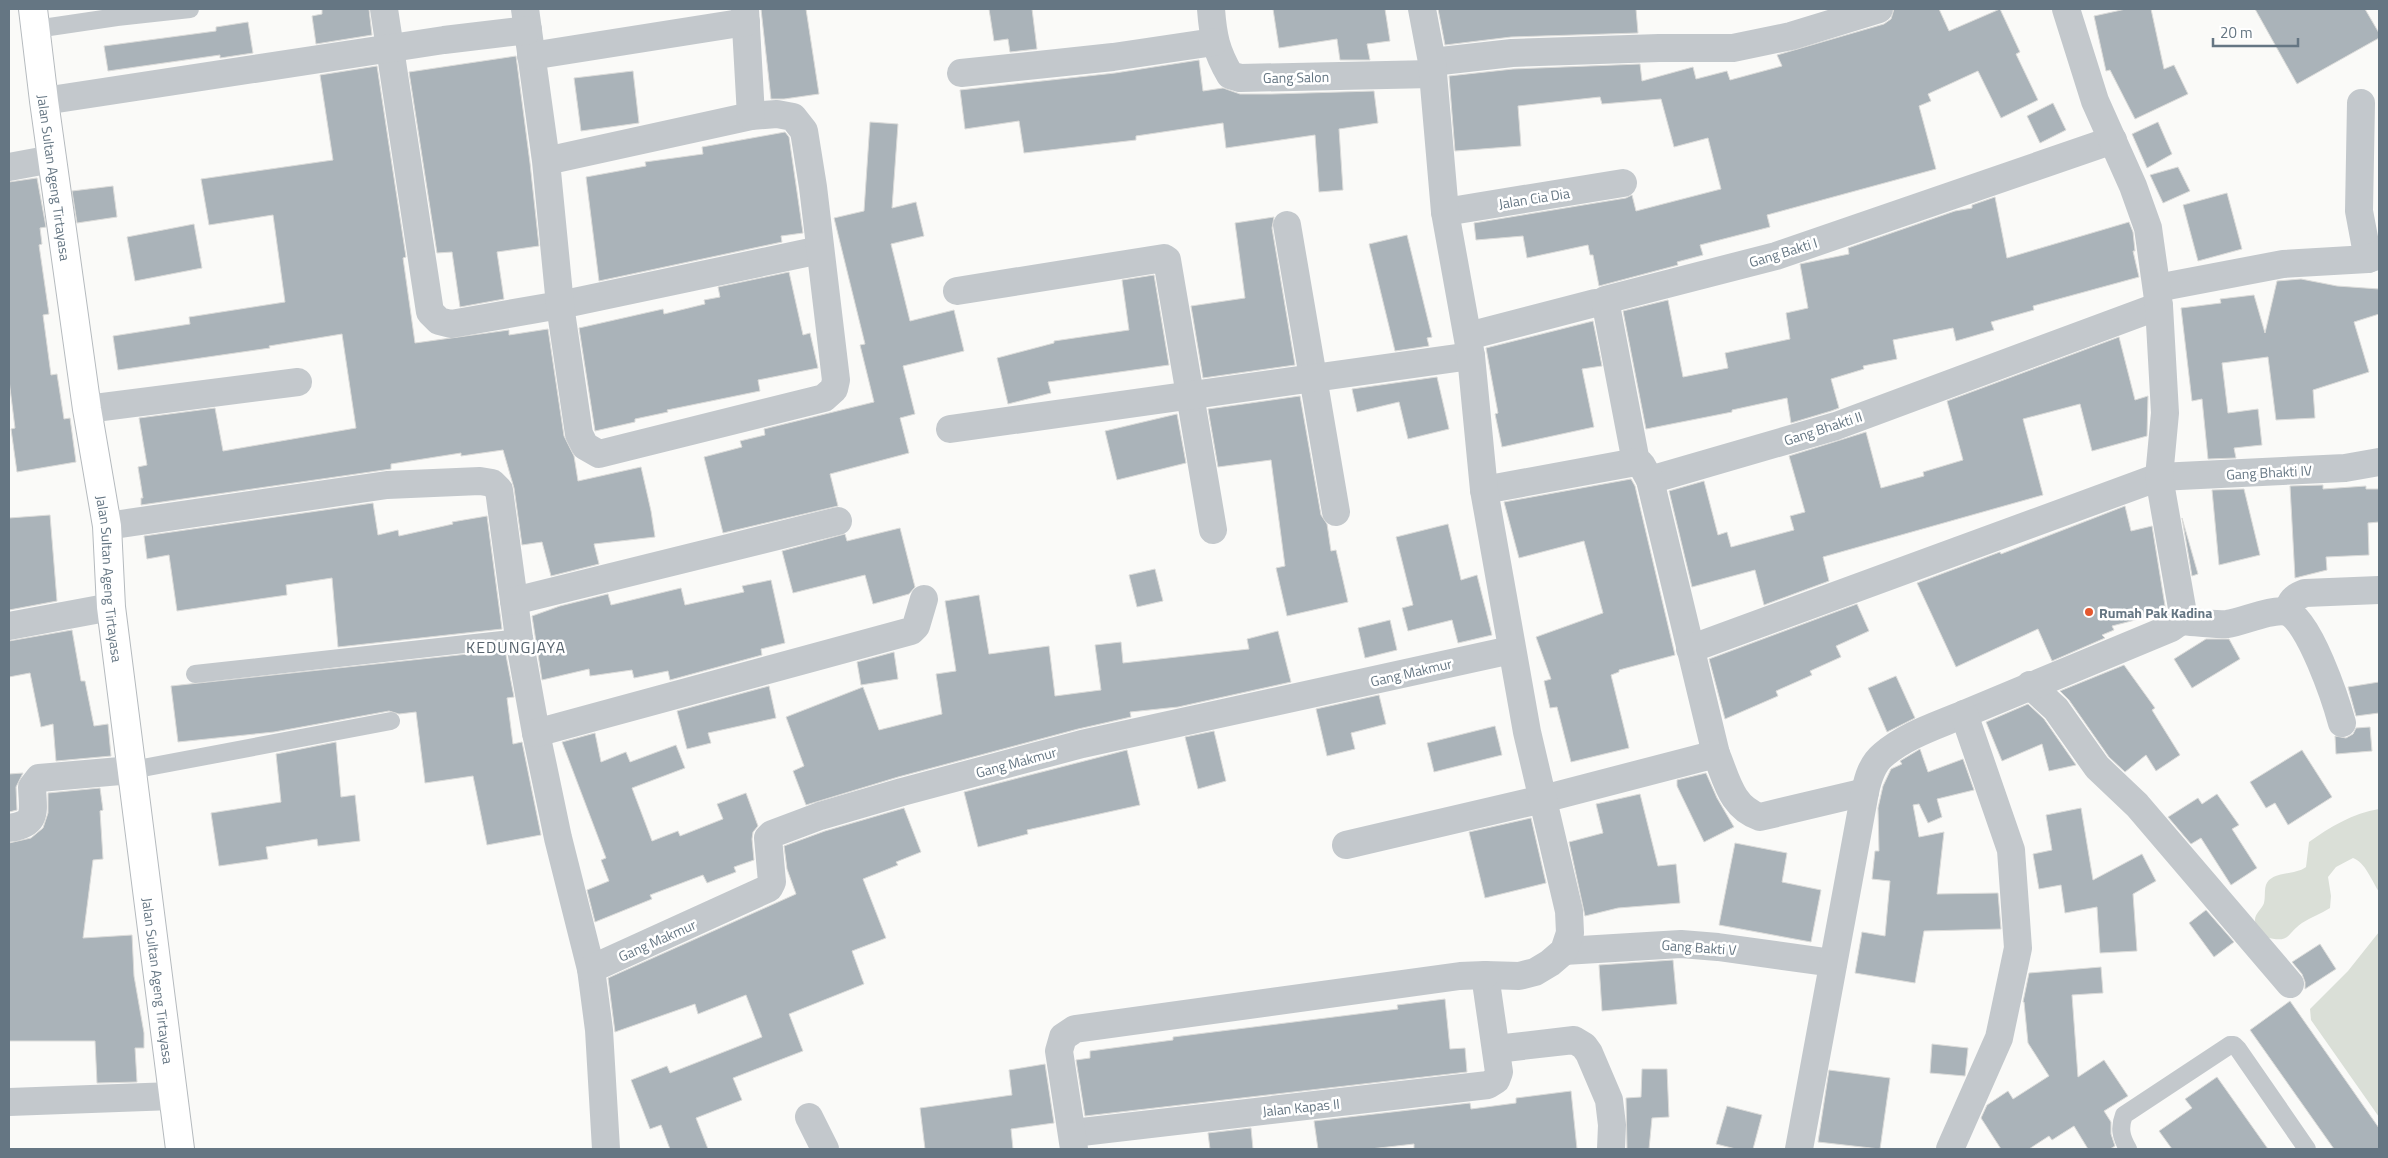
<svg xmlns="http://www.w3.org/2000/svg" width="2388" height="1158" font-family="'Titillium Web',sans-serif">
<style>
.green{fill:#dadfd7}
.building{fill:#aab3b9;stroke:#dcdcda}
.lines{fill:none;stroke-linecap:round;stroke-linejoin:round}
.primary-casing{stroke:#b5babe;stroke-width:30}
.lane{stroke:#c3c8cc;stroke-width:18}
.street{stroke:#c3c8cc;stroke-width:28}
.primary{stroke:#fff;stroke-width:28}
.poi-dot{fill:#e4572e;stroke:#fff;stroke-width:2}
.labels{text-anchor:middle;dominant-baseline:central;stroke-width:5;stroke-linejoin:round;paint-order:stroke}
.street-label{font-size:14px;fill:#657683;stroke:#fff}
.poi-label{font-size:14px;font-weight:bold;fill:#657683;stroke:#fff;text-anchor:start}
.quarter-label{font-size:16px;letter-spacing:1px;fill:#57646e;stroke:#fff}
</style>
<rect width="100%" height="100%" fill="#fafaf8"/>
<!-- green -->
<g class="green">
<path d="M2379 809V892C2372 881 2365 862 2353 858L2336 867 2328 877 2331 896 2330 908C2321 914 2311 917 2302 923 2286 934 2291 944 2265 937 2260 932 2255 928 2255 920 2255 913 2262 909 2264 903 2266 895 2263 886 2269 880 2280 871 2295 875 2306 867L2309 842C2330 827 2353 813 2379 809Z"/>
<polygon points="2379,932 2379,1117 2311,1020 2310,1009 2348,971"/>
</g>
<!-- building -->
<g class="building">
<polygon points="322,9 369,9 372,35 316,44 312,16 322,14"/>
<polygon points="761,9 806,9 819,94 784,99 771,99"/>
<polygon points="989,9 1032,9 1037,49 1010,52 1008,39 994,41"/>
<polygon points="1273,9 1385,9 1390,41 1367,44 1370,60 1340,60 1337,39 1279,48"/>
<polygon points="1438,9 1636,9 1638,33 1511,37 1445,45"/>
<polygon points="1894,9 1939,9 1949,31 2000,9 2020,52 2016,54 2038,100 2001,118 1978,71 1928,94 1931,101 1919,106 1936,169 1767,215 1770,227 1700,245 1703,255 1677,262 1678,265 1599,286 1593,255 1590,255 1588,245 1527,258 1523,236 1476,240 1474,223 1626,198 1632,195 1636,211 1721,189 1708,138 1674,147 1661,99 1602,104 1600,97 1518,106 1521,146 1455,151 1449,76 1513,69 1640,64 1642,81 1693,67 1696,79 1727,71 1730,80 1782,66 1777,55 1884,24 1891,19"/>
<polygon points="2126,9 2151,9 2164,69 2174,65 2188,94 2135,119 2110,70 2106,71 2094,16"/>
<polygon points="2255,9 2365,9 2379,33 2379,38 2297,84"/>
<polygon points="248,22 253,53 220,58 220,55 108,71 104,46 216,31 216,27"/>
<polygon points="516,56 530,163 539,246 497,252 504,299 460,307 452,252 437,253 409,72"/>
<polygon points="1199,60 1203,91 1223,88 1240,94 1272,94 1374,91 1378,123 1339,129 1343,190 1319,192 1315,135 1226,148 1223,123 1136,136 1136,140 1024,153 1019,121 965,129 960,90 1115,73"/>
<polygon points="377,66 406,257 403,258 415,343 509,330 509,335 548,329 564,436 574,456 578,481 641,467 651,511 655,537 594,544 599,564 551,576 542,542 522,545 514,488 503,450 461,456 461,453 391,464 391,469 141,505 141,498 143,498 138,467 147,465 139,418 215,408 223,451 356,428 342,334 269,346 270,348 118,370 113,336 190,324 189,317 285,302 273,215 209,225 201,179 333,160 320,75"/>
<polygon points="633,71 639,123 581,131 574,78"/>
<polygon points="2053,103 2066,130 2040,143 2027,116"/>
<polygon points="870,122 898,124 892,208 916,202 924,236 891,244 910,321 954,310 964,351 903,366 915,414 900,418 909,453 830,474 838,506 723,533 704,457 742,447 740,441 765,435 764,429 874,402 860,345 865,344 834,218 864,211"/>
<polygon points="2158,122 2172,154 2147,168 2132,134"/>
<polygon points="785,132 789,137 803,233 781,236 782,242 599,281 586,177 646,166 645,162 703,154 702,147"/>
<polygon points="2178,167 2190,191 2163,203 2150,175"/>
<polygon points="37,178 46,227 40,228 42,244 39,245 49,314 43,315 51,375 57,374 64,419 70,418 76,462 17,472 11,429 15,428 9,380 9,182"/>
<polygon points="113,186 117,217 77,223 72,191"/>
<polygon points="2227,193 2242,249 2198,261 2183,205"/>
<polygon points="1995,197 2007,258 2129,222 2133,232 2135,251 2133,251 2139,277 2033,306 2034,310 1991,322 1994,330 1956,341 1953,328 1893,340 1897,359 1863,366 1864,369 1831,379 1839,408 1831,411 1791,423 1787,398 1732,410 1732,412 1646,429 1623,311 1668,300 1683,377 1728,368 1725,353 1790,339 1786,313 1808,308 1800,264 1849,254 1848,248 1955,211 1972,208 1972,205"/>
<polygon points="1274,217 1272,228 1295,365 1203,378 1191,306 1245,298 1235,223"/>
<polygon points="194,224 202,268 135,281 127,237"/>
<polygon points="1407,235 1432,337 1427,338 1429,346 1395,351 1369,244"/>
<polygon points="789,272 803,335 810,333 818,368 758,380 760,391 667,410 668,412 635,419 635,422 595,431 579,328 663,309 664,314 705,304 704,300 720,297 718,287"/>
<polygon points="1154,275 1169,365 1048,382 1051,393 1008,404 997,358 1054,343 1054,341 1129,330 1122,280"/>
<polygon points="2301,279 2337,286 2379,289 2379,314 2354,322 2369,372 2313,390 2315,418 2276,420 2268,357 2222,363 2228,413 2258,409 2262,445 2234,448 2236,458 2208,459 2202,399 2192,401 2181,308 2221,303 2220,299 2254,295 2265,333 2277,281"/>
<polygon points="1593,321 1602,366 1582,369 1594,427 1502,447 1495,414 1498,413 1486,348"/>
<polygon points="2119,337 2135,400 2148,396 2147,436 2092,451 2080,404 2023,419 2043,495 1823,557 1829,581 1764,605 1755,570 1692,587 1669,491 1704,481 1718,535 1727,532 1731,547 1794,530 1790,516 1805,512 1789,456 1866,432 1881,488 1924,476 1923,472 1963,460 1947,401"/>
<polygon points="1437,377 1449,429 1408,439 1399,402 1357,412 1352,389"/>
<polygon points="1300,396 1321,515 1327,524 1331,551 1336,550 1348,602 1287,616 1276,568 1285,566 1271,460 1218,467 1208,409"/>
<polygon points="1177,414 1186,463 1117,480 1105,431"/>
<polygon points="1631,479 1635,486 1675,655 1619,670 1619,672 1611,675 1629,748 1571,762 1557,707 1550,708 1544,681 1551,679 1536,637 1603,613 1584,541 1519,558 1504,502"/>
<polygon points="2323,485 2323,489 2366,486 2366,489 2379,489 2379,522 2368,523 2369,555 2326,557 2327,570 2295,578 2290,486"/>
<polygon points="2244,489 2260,555 2219,565 2212,490"/>
<polygon points="373,503 378,535 398,530 399,536 453,524 452,522 487,516 502,629 338,647 332,578 286,585 287,595 177,611 169,555 147,559 144,536"/>
<polygon points="2125,506 2131,531 2152,526 2166,612 2112,626 2114,630 2102,635 2105,638 2052,661 2038,629 1956,667 1917,583 2000,552 2001,554"/>
<polygon points="50,515 57,601 9,610 9,518"/>
<polygon points="2182,518 2198,574 2192,576"/>
<polygon points="1448,524 1461,580 1477,575 1492,635 1458,643 1452,620 1408,631 1402,608 1413,605 1396,537"/>
<polygon points="900,528 915,587 909,594 873,604 865,575 793,593 782,551 845,534 847,541"/>
<polygon points="1155,569 1163,601 1137,607 1129,575"/>
<polygon points="771,580 785,643 761,649 762,655 670,680 668,671 634,678 632,670 590,676 589,669 542,680 532,616 560,606 608,594 611,605 681,588 685,605 744,592 742,586"/>
<polygon points="979,595 989,654 1049,646 1055,696 1101,690 1095,645 1121,642 1123,663 1249,649 1247,639 1278,631 1291,682 1178,707 1130,712 1131,717 1078,729 898,777 806,805 793,771 804,766 786,717 863,687 879,730 942,714 936,674 956,671 945,601"/>
<polygon points="1857,604 1869,631 1836,646 1841,657 1810,671 1812,675 1776,691 1778,696 1725,719 1709,659"/>
<polygon points="1390,620 1397,650 1365,658 1358,628"/>
<polygon points="72,630 81,681 85,681 94,726 108,724 111,756 56,761 53,724 41,727 30,673 9,677 9,641"/>
<polygon points="2206,639 2229,639 2240,659 2192,688 2174,659"/>
<polygon points="505,650 514,697 507,698 513,744 522,742 541,835 487,845 473,776 425,783 416,712 399,714 389,711 274,732 178,742 171,686"/>
<polygon points="894,652 898,679 861,685 857,662"/>
<polygon points="2124,665 2155,708 2152,710 2180,755 2156,771 2146,755 2125,772 2109,757 2069,700 2060,691"/>
<polygon points="1896,676 1915,718 1887,732 1868,688"/>
<polygon points="2379,682 2379,713 2356,716 2348,687"/>
<polygon points="769,686 776,718 708,733 711,743 687,749 677,711"/>
<polygon points="1379,695 1386,724 1351,733 1355,749 1327,756 1316,709"/>
<polygon points="2028,704 2044,719 2076,765 2049,771 2042,744 2002,761 1986,722"/>
<polygon points="1495,726 1502,755 1434,772 1427,743"/>
<polygon points="2370,727 2372,751 2336,754 2335,736 2346,738 2353,734 2356,728"/>
<polygon points="1214,731 1226,781 1198,789 1185,737"/>
<polygon points="595,733 601,762 626,752 630,762 676,745 685,768 632,788 652,841 678,831 680,836 723,819 717,804 746,793 758,826 753,832 752,839 754,860 734,867 736,872 707,883 703,875 650,895 652,899 595,922 587,890 609,881 601,860 606,858 562,742"/>
<polygon points="336,742 341,797 355,795 360,841 318,846 317,839 266,847 268,859 219,866 211,813 281,802 276,754"/>
<polygon points="1920,749 1928,772 1963,759 1974,790 1937,799 1942,817 1928,823 1919,804 1913,805 1919,837 1944,832 1937,894 1998,893 2001,929 1924,931 1915,983 1855,973 1862,932 1885,936 1890,881 1872,879 1875,851 1879,851 1878,808 1883,786 1891,769 1902,764 1900,761"/>
<polygon points="1127,750 1140,805 1027,830 1028,834 978,847 964,792"/>
<polygon points="2302,750 2332,797 2288,825 2275,803 2266,808 2250,782"/>
<polygon points="23,773 16,787 17,810 9,812 9,774"/>
<polygon points="1706,773 1717,798 1734,827 1704,842 1677,786 1677,780"/>
<polygon points="100,788 103,810 100,811 103,859 93,860 83,938 132,935 134,976 144,1033 144,1048 135,1048 137,1082 97,1083 95,1041 9,1041 9,843 31,838 43,828 48,813 48,793"/>
<polygon points="1640,794 1658,866 1676,864 1680,903 1618,908 1585,916 1569,842 1603,833 1596,804"/>
<polygon points="2217,794 2239,825 2232,829 2257,868 2231,885 2201,838 2191,844 2168,817 2198,798 2202,804"/>
<polygon points="904,808 921,852 896,862 898,865 863,879 886,938 852,951 864,984 789,1014 803,1051 733,1078 742,1100 696,1118 708,1149 670,1149 661,1125 650,1129 631,1080 667,1066 670,1073 762,1037 746,995 698,1014 695,1004 615,1032 608,978 796,894 787,869 784,846 825,831"/>
<polygon points="2081,808 2093,880 2142,854 2156,881 2133,894 2137,951 2100,953 2097,907 2065,913 2061,885 2039,889 2033,854 2052,850 2046,815"/>
<polygon points="1531,818 1546,883 1485,898 1469,832"/>
<polygon points="1735,843 1787,853 1782,882 1821,890 1811,942 1719,925"/>
<polygon points="2206,910 2234,942 2214,957 2189,923"/>
<polygon points="2320,944 2336,969 2305,989 2305,982 2302,974 2292,962"/>
<polygon points="1673,960 1677,1004 1602,1011 1599,965"/>
<polygon points="2101,967 2103,993 2072,995 2078,1077 2104,1060 2128,1096 2104,1111 2111,1122 2111,1134 2115,1146 2110,1149 2088,1149 2074,1126 2052,1140 2049,1136 2029,1149 2001,1149 1981,1118 1987,1105 2008,1091 2013,1099 2049,1076 2028,1043 2024,1002 2023,1002 2029,973"/>
<polygon points="1445,999 1450,1049 1465,1048 1467,1072 1085,1116 1076,1060 1090,1058 1090,1051 1173,1040 1173,1037 1398,1009 1397,1005"/>
<polygon points="2290,1001 2379,1128 2379,1149 2334,1149 2250,1030"/>
<polygon points="1932,1044 1968,1048 1965,1076 1930,1073"/>
<polygon points="1045,1064 1054,1123 1011,1129 1013,1149 925,1149 920,1108 1012,1095 1009,1070"/>
<polygon points="1642,1069 1667,1069 1669,1117 1652,1118 1649,1149 1627,1149 1626,1098 1641,1097"/>
<polygon points="1829,1070 1890,1078 1880,1149 1818,1142"/>
<polygon points="2217,1077 2268,1149 2172,1149 2159,1131 2192,1108 2185,1099"/>
<polygon points="1571,1091 1577,1149 1414,1149 1414,1144 1370,1149 1318,1149 1314,1121 1470,1103 1471,1109 1516,1103 1516,1098"/>
<polygon points="1727,1106 1762,1115 1753,1149 1736,1149 1716,1144"/>
<polygon points="1251,1128 1253,1149 1210,1149 1208,1133"/>
</g>
<g class="lines">
<!-- primary casing -->
<g class="primary-casing">
<g id="primary">
<path id="s1" d="M33 9 44 101 87 409 107 526 111 607 180 1149"/>
</g>
</g>
<!-- lane -->
<g class="lane">
<polyline points="36,29 117,17 190,9"/>
<polyline points="195,674 519,638"/>
<polyline points="132,770 391,721"/>
<path d="M2128 1149C2121 1137 2119 1128 2124 1115L2230 1045H2234L2238 1049 2307 1149"/>
</g>
<!-- street -->
<g class="street">
<polyline points="384,9 430,312 439,321 451,324 560,305 820,250"/>
<polyline points="525,9 546,161 560,305 579,434 585,446 599,454 824,398 834,389 836,380 813,187 804,131 793,117 777,114 751,116 546,161"/>
<polyline points="745,9 751,116"/>
<path d="M1211 9C1213 36 1216 51 1230 75L1240 78 1433 74"/>
<polyline points="531,56 746,22"/>
<polyline points="1432,62 1512,53 1659,48 1733,48 1791,36 1879,9"/>
<polyline points="961,73 1113,57 1214,42"/>
<polyline points="44,101 444,40 528,30"/>
<polyline points="2361,103 2359,211 2368,259"/>
<polyline points="9,167 52,159"/>
<polyline points="1445,212 1623,183"/>
<polyline points="1287,225 1336,512"/>
<polyline points="2157,288 2283,264 2368,259 2379,255"/>
<polyline points="957,291 1164,258 1167,260 1213,530"/>
<polyline points="1468,336 1595,303"/>
<polyline points="87,409 298,382"/>
<polyline points="950,429 1471,356"/>
<polyline points="1636,462 1605,300 1776,256 2113,140"/>
<polyline points="1650,480 1836,426 2159,306"/>
<polyline points="1484,490 1636,462 1641,464 1650,480 1716,754"/>
<polyline points="107,526 387,485 480,481 492,483 499,490 519,638 536,733 558,838 591,969 599,1030 606,1149"/>
<polyline points="514,601 838,521"/>
<path d="M2288 612C2290 601 2294 597 2305 593L2379 590"/>
<path d="M2181 621C2196 622 2212 625 2227 624 2243 622 2272 608 2287 612 2309 619 2336 701 2342 723"/>
<polyline points="9,626 111,607"/>
<polyline points="1690,649 2159,477 2345,468 2379,462"/>
<polyline points="2030,685 2056,709 2097,767 2137,805 2290,984"/>
<polyline points="536,733 911,631 916,626 924,599"/>
<path d="M9 828C38 824 33 812 32 787L39 778 132 770"/>
<path d="M1346 845 1543 799 1716 754C1727 780 1731 807 1760 817L1865 792"/>
<polyline points="1564,951 1681,944 1718,947 1833,963"/>
<polyline points="591,969 769,888 772,882 768,838 772,834 820,816 902,792 1082,744 1511,650"/>
<polyline points="1496,1049 1574,1040 1584,1046 1589,1053 1609,1100 1612,1125 1611,1149"/>
<polyline points="9,1102 173,1096"/>
<polyline points="809,1117 825,1149"/>
<polyline points="1073,1133 1488,1085 1496,1080 1499,1072 1485,975 1519,976 1535,972 1550,963 1564,951 1570,933 1569,911 1527,732 1484,490 1471,356 1445,212 1432,62 1422,9"/>
<polyline points="1074,1149 1059,1051 1063,1037 1075,1029 1460,976 1485,975"/>
<path d="M1799 1149 1865 792C1868 778 1872 764 1883 755 1906 735 1936 726 1964 714 2033 685 2102 657 2171 628L2181 621 2182 608 2159 477 2165 413 2159 306 2148 228 2133 186 2095 101 2066 9"/>
<polyline points="1950,1149 1999,1038 2018,948 2011,850 1964,714"/>
</g>
<!-- primary -->
<use href="#primary" class="primary"/>
</g>
<!-- markers -->
<circle class="poi-dot" cx="2089" cy="612" r="5"/>
<g class="labels">
<!-- street labels -->
<g class="street-label">
<text transform="translate(1296 77) rotate(-1)">Gang Salon</text>
<text stroke="none"><textPath href="#s1" startOffset="170">Jalan Sultan Ageng Tirtayasa</textPath></text>
<text transform="translate(1534 198) rotate(-9)">Jalan Cia Dia</text>
<text transform="translate(1783 252) rotate(-17)">Gang Bakti I</text>
<text transform="translate(1823 428) rotate(-18)">Gang Bhakti II</text>
<text transform="translate(2269 472) rotate(-3)">Gang Bhakti IV</text>
<text stroke="none"><textPath href="#s1" startOffset="575">Jalan Sultan Ageng Tirtayasa</textPath></text>
<text transform="translate(1411 672) rotate(-13)">Gang Makmur</text>
<text transform="translate(1016 762) rotate(-15)">Gang Makmur</text>
<text transform="translate(657 940) rotate(-24)">Gang Makmur</text>
<text transform="translate(1699 947) rotate(4)">Gang Bakti V</text>
<text stroke="none"><textPath href="#s1" startOffset="980">Jalan Sultan Ageng Tirtayasa</textPath></text>
<text transform="translate(1301 1107) rotate(-6)">Jalan Kapas II</text>
</g>
<!-- poi labels -->
<g class="poi-label">
<text x="2099" y="612">Rumah Pak Kadina</text>
</g>
<!-- quarter labels -->
<g class="quarter-label">
<text x="516" y="647">KEDUNGJAYA</text>
</g>
</g>
<!-- border -->
<rect width="2388" height="1158" fill="none" stroke="#657683" stroke-width="20"/>
<!-- scale -->
<path d="M2213 38v8h85v-8" fill="none" stroke="#657683" stroke-width="2.5"/>
<text x="2220" y="38" font-size="15" fill="#657683" stroke="#ffffff" stroke-width="4" paint-order="stroke">20 m</text>
</svg>
